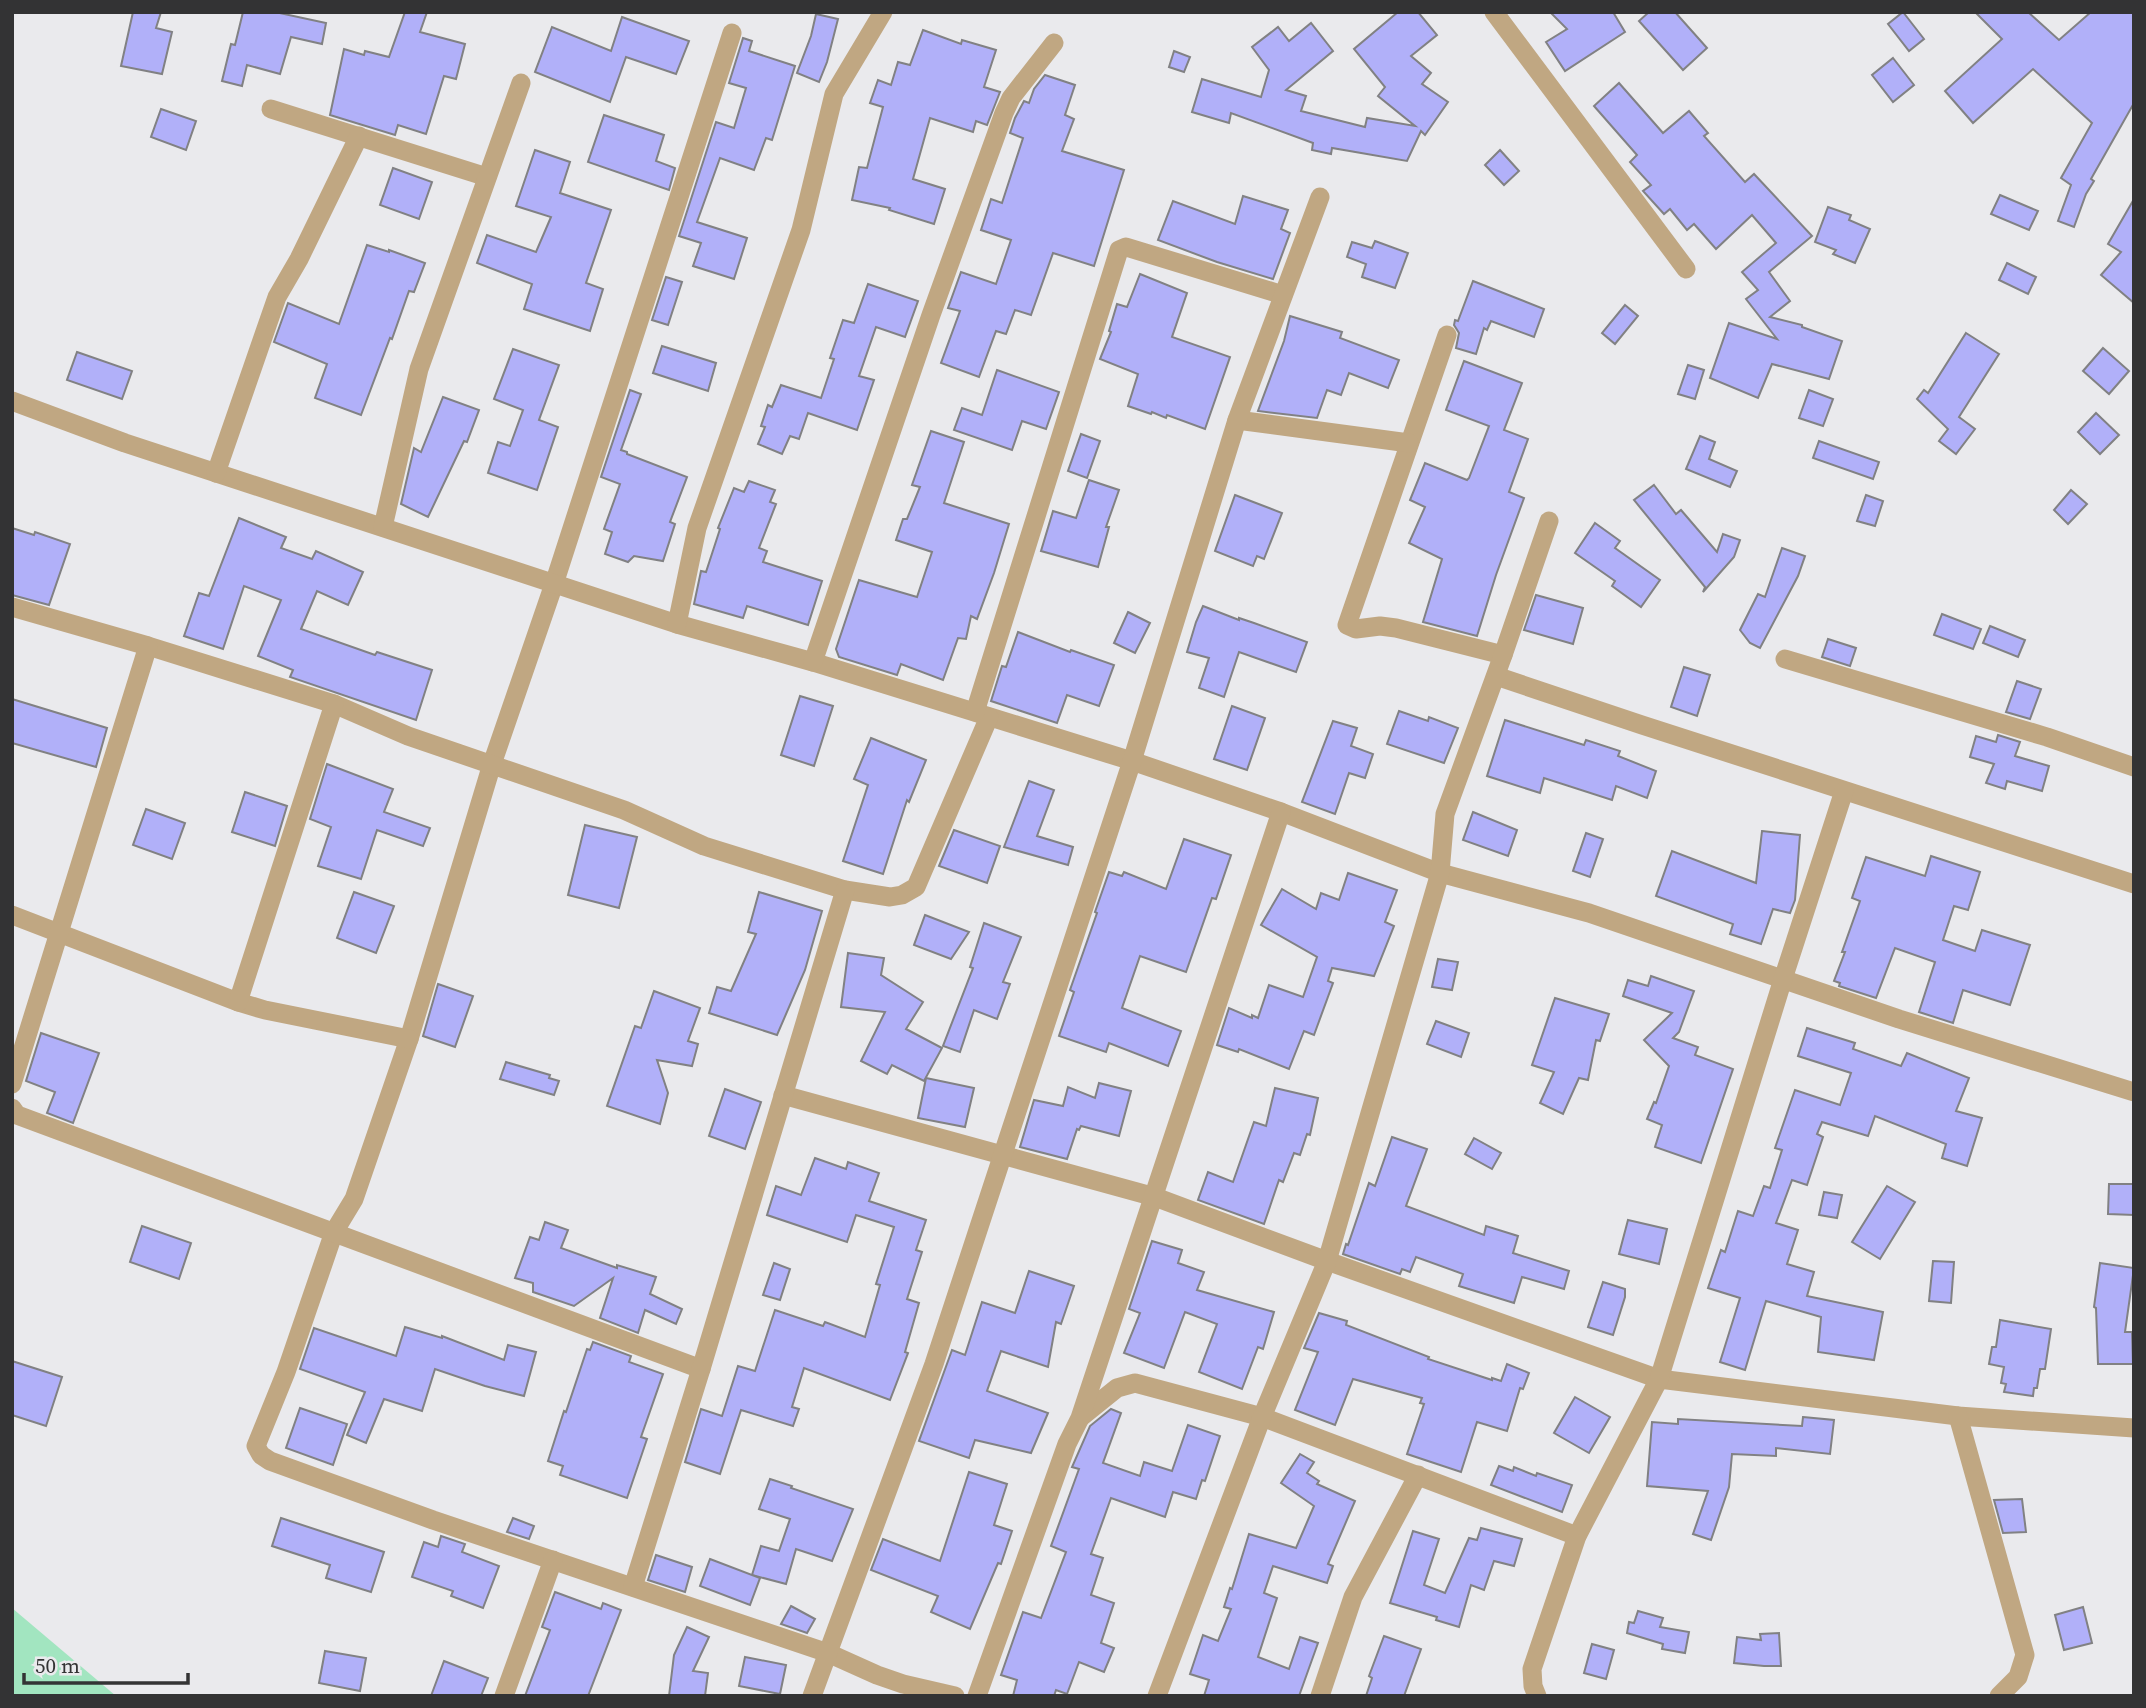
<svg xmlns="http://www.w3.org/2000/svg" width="2146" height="1708" font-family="'Source Serif 4',serif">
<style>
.green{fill:#a2e5c0}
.building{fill:#b1b0f9;stroke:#818183;stroke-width:2}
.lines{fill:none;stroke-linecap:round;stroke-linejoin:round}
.minor{stroke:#c0a782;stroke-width:19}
</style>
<rect width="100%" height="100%" fill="#eaeaed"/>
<!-- green -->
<polygon class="green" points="12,1608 116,1696 12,1696"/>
<!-- building -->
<g class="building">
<polygon points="133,12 161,12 156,28 172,32 162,74 121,66"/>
<polygon points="243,12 275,12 326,23 322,44 291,37 280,74 247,65 242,86 222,81 231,44 235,45"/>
<polygon points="405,12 427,12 420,32 465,44 456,79 444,76 426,134 398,125 395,135 330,115 344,49 364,55 365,51 389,57"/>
<polygon points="1398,12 1418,12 1437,35 1411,56 1431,73 1422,84 1448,102 1425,135 1421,131 1407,161 1332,148 1331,154 1312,150 1313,143 1231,113 1229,123 1192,112 1202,79 1261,97 1269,70 1252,47 1278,27 1289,41 1311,23 1333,51 1286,90 1306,96 1301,111 1365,127 1367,118 1415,126 1378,96 1385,87 1354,49"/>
<polygon points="1550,12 1613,12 1625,32 1565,71 1546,42 1567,29"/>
<polygon points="1649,12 1675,12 1707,48 1683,70 1639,21"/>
<polygon points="1903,12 1924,39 1909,51 1888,24"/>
<polygon points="1975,12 2028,12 2059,40 2091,12 2134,12 2134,103 2091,179 2094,181 2086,194 2074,227 2058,221 2071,185 2061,178 2092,123 2033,69 1973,123 1945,91 2002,39"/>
<polygon points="816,14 838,19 827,62 819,82 797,73 811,36"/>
<polygon points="622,17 689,41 676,74 626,57 610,102 535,72 552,27 611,51"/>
<polygon points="923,30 961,44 962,40 996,50 984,87 1000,92 987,125 976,121 973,132 930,118 913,179 945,189 934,224 889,210 890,208 852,200 859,167 867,168 883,107 870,103 878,80 891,85 898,62 910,65"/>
<polygon points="743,38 752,41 749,51 795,66 772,140 766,138 754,170 720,158 697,222 747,238 734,279 693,266 701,243 679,236 716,122 734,128 746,88 729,83"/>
<polygon points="1174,51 1190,57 1184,72 1169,67"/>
<polygon points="1893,58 1914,85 1893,102 1872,75"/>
<polygon points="1045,75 1075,85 1065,115 1074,119 1062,151 1124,170 1094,266 1053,253 1031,315 1015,310 1006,334 996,331 979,377 941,363 960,311 948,308 961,272 996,284 1011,240 981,230 991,199 1002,203 1023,138 1010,133 1015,118 1024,101 1029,103 1034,89"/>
<polygon points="1619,83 1663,133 1689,111 1708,133 1704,136 1745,182 1754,174 1812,236 1769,272 1790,301 1770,317 1802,325 1802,327 1842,341 1829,379 1772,364 1758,398 1710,378 1729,323 1777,339 1746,299 1758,290 1742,272 1776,243 1752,215 1716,249 1694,224 1687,230 1670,209 1664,214 1643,191 1651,185 1630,162 1637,155 1594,106"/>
<polygon points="161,109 196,121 186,150 151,137"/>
<polygon points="604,115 664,135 656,161 675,168 669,190 588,162"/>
<polygon points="535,150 570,162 560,193 611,210 586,283 603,289 590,331 524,309 532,284 477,263 487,235 536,252 551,217 516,206"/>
<polygon points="1500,150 1519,171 1504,185 1485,165"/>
<polygon points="393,168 432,182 419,219 380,205"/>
<polygon points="2000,195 2038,211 2029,230 1991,214"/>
<polygon points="1243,196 1288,210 1281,229 1290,233 1273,279 1217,262 1158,240 1173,201 1235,224"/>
<polygon points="2134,199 2134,303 2101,275 2121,252 2108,244"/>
<polygon points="1828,207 1851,215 1849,220 1870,229 1855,263 1833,254 1836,250 1815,242"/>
<polygon points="1375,241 1408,253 1395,288 1362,277 1366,264 1347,257 1352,242 1372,248"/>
<polygon points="367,245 389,252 389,250 425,263 414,292 409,291 392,339 390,338 361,415 315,398 327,364 274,342 288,303 339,324"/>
<polygon points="2007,263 2036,277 2028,294 1999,280"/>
<polygon points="1140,274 1187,293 1172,337 1230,357 1205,429 1167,415 1166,418 1152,412 1151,414 1128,406 1138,374 1100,359 1111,332 1109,331 1117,304 1127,307"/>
<polygon points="666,277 682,282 668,325 652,320"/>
<polygon points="1473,281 1544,309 1534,337 1491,321 1487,330 1484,328 1476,354 1456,348 1459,333 1454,325 1455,320 1458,321"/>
<polygon points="868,284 918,301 905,337 876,327 859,376 874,380 857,430 808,413 799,439 790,436 782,454 758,444 765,427 761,426 768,405 772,407 781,385 821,398 834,359 830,358 843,320 854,323"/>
<polygon points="1625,305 1638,316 1615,344 1602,333"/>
<polygon points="1290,316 1342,332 1340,338 1399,360 1388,388 1349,373 1341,395 1327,390 1317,418 1258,411 1284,341"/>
<polygon points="1966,333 1999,354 1959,417 1975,429 1956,454 1939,441 1948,429 1917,399 1924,390 1928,393"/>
<polygon points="662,346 716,363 708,391 653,373"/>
<polygon points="2103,348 2129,371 2109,394 2083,371"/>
<polygon points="513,349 559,365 539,420 558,427 537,490 488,473 498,442 510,446 523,410 494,399"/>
<polygon points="77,352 132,371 122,399 67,380"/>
<polygon points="1464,361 1522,383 1504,430 1528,439 1509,492 1524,498 1496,575 1477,636 1423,622 1442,559 1409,543 1425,507 1410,500 1425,463 1467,480 1469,478 1489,426 1446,410"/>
<polygon points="1688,365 1704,370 1695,399 1678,394"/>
<polygon points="997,370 1059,392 1046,429 1022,421 1012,450 954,430 962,408 982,415"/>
<polygon points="630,390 641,394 621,450 627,452 627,454 687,477 670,522 675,524 663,561 634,556 628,562 605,554 612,532 604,529 620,484 601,477"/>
<polygon points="1809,390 1833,399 1823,426 1799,418"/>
<polygon points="443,397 479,410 467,442 464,441 428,517 401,504 414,448 421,452"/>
<polygon points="2096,413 2119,435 2100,454 2078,432"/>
<polygon points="931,431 964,442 944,503 1009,524 994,573 977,619 971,616 966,639 958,638 943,680 901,664 897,675 839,657 836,649 859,580 917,597 932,552 896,540 903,519 907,519 920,487 912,485"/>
<polygon points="1081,434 1100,441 1087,478 1068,471"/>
<polygon points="1700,436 1715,442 1709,459 1737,471 1730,487 1686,469"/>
<polygon points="1819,441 1879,462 1873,479 1813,458"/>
<polygon points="1089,480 1119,490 1106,527 1109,527 1098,567 1041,551 1053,511 1076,518"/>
<polygon points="749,481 775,490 770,502 776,504 759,548 767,551 763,562 822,581 808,625 747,606 743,618 694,604 701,571 706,572 720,529 718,528 734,488 744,492"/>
<polygon points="1654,485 1676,514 1681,510 1717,552 1723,534 1740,540 1734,557 1703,592 1705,587 1634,500"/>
<polygon points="2071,490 2087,504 2068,524 2054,510"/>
<polygon points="1235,495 1282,513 1264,559 1257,556 1253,566 1215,551"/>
<polygon points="1866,495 1883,501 1875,526 1857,521"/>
<polygon points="239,518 286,537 281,548 312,559 316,551 363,572 348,605 317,591 301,629 375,655 377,652 432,670 416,720 290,677 293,670 258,656 281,600 244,586 223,649 184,636 199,593 209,596"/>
<polygon points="1595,523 1620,541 1615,548 1660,580 1641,607 1612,586 1615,581 1575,553"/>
<polygon points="12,528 34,535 35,532 70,544 49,605 12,595"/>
<polygon points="1782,548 1805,556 1798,576 1760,648 1750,643 1740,630 1758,594 1765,597"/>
<polygon points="1536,595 1583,608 1573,644 1524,630"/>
<polygon points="1203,606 1239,620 1239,618 1254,623 1307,642 1296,672 1239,652 1224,697 1199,688 1209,658 1187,652 1196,622"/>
<polygon points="1128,612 1150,623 1135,653 1114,643"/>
<polygon points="1942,614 1981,629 1973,649 1934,635"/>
<polygon points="1990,626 2025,640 2018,657 1983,643"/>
<polygon points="1018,632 1070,652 1071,650 1114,665 1099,706 1067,695 1057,723 991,701 1002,666 1006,667"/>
<polygon points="1828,639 1856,648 1850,666 1822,657"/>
<polygon points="1684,667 1710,675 1697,716 1671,707"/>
<polygon points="2017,681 2041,689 2030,719 2006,712"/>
<polygon points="800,696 833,706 814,766 781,755"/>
<polygon points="12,699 107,728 96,767 12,743"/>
<polygon points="1232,706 1265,718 1247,770 1214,759"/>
<polygon points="1399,711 1428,721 1429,717 1458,728 1444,763 1387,744"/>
<polygon points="1505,720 1584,745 1586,740 1620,751 1618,756 1656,771 1647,798 1616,786 1612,800 1544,778 1540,793 1487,776"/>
<polygon points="1333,721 1357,728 1351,746 1373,754 1365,778 1349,773 1335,814 1302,802"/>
<polygon points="1998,735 2020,742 2015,756 2049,766 2042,791 2007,781 2005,789 1986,783 1994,764 1970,757 1976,736 1996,742"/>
<polygon points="871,738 926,760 909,802 907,800 883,874 843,861 868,785 854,779"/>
<polygon points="327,764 393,789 384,812 430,828 423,846 377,830 361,879 318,866 331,827 310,819"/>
<polygon points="1029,781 1054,790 1037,836 1073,847 1068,865 1004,847"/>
<polygon points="245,792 287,806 275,846 232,832"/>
<polygon points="146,809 185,823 172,859 133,845"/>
<polygon points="1473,812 1517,830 1508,856 1463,840"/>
<polygon points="585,825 637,837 619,908 568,895"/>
<polygon points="954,830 1000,846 987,883 939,866"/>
<polygon points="1762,831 1800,835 1795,900 1790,913 1773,909 1761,944 1730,934 1733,924 1656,896 1672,851 1756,883"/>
<polygon points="1586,833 1603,839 1590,877 1573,871"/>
<polygon points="1184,839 1231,855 1216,899 1212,898 1186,972 1140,956 1122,1008 1181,1031 1168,1066 1109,1043 1106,1052 1059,1036 1074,992 1070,990 1097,913 1095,912 1109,872 1122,876 1124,872 1166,889"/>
<polygon points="1931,856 1980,872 1968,910 1954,906 1943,940 1975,951 1982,930 2030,945 2010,1005 1963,990 1953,1023 1919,1012 1935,962 1895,948 1876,998 1839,986 1840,983 1834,981 1845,952 1842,952 1860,901 1852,898 1866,857 1925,876"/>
<polygon points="1348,873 1397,890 1385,922 1394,926 1374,976 1332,968 1328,981 1333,983 1314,1035 1304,1031 1289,1069 1239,1049 1238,1052 1217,1045 1229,1008 1252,1018 1252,1015 1258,1018 1269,985 1303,997 1317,957 1261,925 1282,889 1316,909 1321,893 1339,900"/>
<polygon points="354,892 394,906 376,953 337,938"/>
<polygon points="759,892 822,911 805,970 777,1035 709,1013 717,987 731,991 756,934 748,932"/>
<polygon points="925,915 969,932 951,959 914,945"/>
<polygon points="984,923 1021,937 1003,982 1010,984 997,1019 974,1010 960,1052 943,1046 973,968 970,967"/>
<polygon points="848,953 884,958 881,975 923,1002 906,1029 942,1048 924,1081 892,1065 887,1074 861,1061 885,1012 841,1007"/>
<polygon points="1438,959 1458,962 1452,990 1432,987"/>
<polygon points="1651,976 1694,991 1679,1032 1673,1038 1698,1047 1695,1055 1733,1069 1701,1163 1655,1147 1662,1125 1647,1119 1654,1102 1656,1103 1669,1066 1644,1040 1672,1013 1623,996 1628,980 1648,986"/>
<polygon points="438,984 473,996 455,1047 423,1036"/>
<polygon points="654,991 700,1008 688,1041 698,1044 692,1066 657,1060 668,1093 660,1124 607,1106 635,1026 641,1028"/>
<polygon points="1555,998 1609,1014 1600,1041 1596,1040 1588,1080 1579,1078 1563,1114 1540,1103 1554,1072 1532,1065"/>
<polygon points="1436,1021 1469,1033 1461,1057 1427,1044"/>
<polygon points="1807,1028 1855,1043 1853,1049 1901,1066 1907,1053 1969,1078 1956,1111 1982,1118 1967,1166 1942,1158 1946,1144 1875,1116 1868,1136 1822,1122 1817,1134 1823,1137 1807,1185 1792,1180 1776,1223 1798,1230 1787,1264 1814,1272 1807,1296 1883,1312 1874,1360 1818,1352 1821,1317 1766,1301 1745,1370 1720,1362 1740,1298 1708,1288 1721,1250 1725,1252 1738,1211 1753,1216 1764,1186 1770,1188 1782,1150 1775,1148 1795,1090 1840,1105 1851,1073 1798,1056"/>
<polygon points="41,1033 99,1053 73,1123 47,1113 55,1092 26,1081"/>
<polygon points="506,1062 550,1075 549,1078 559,1081 554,1095 500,1079"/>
<polygon points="926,1078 974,1088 965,1127 918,1118"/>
<polygon points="1099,1083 1131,1091 1119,1136 1081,1126 1079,1130 1077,1129 1067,1159 1020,1147 1034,1100 1063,1106 1068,1087 1095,1098"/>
<polygon points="1275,1088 1318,1098 1310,1135 1307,1134 1300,1155 1294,1153 1283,1182 1279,1180 1264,1224 1198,1200 1208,1172 1233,1182 1254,1122 1266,1126"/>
<polygon points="725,1089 761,1102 745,1149 709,1136"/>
<polygon points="1392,1137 1427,1149 1406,1206 1484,1235 1486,1226 1518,1236 1513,1253 1569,1271 1564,1289 1522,1277 1514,1303 1459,1286 1463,1274 1416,1257 1410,1272 1402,1269 1400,1274 1343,1254 1346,1244 1348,1245 1369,1183 1375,1186"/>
<polygon points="1474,1138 1501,1153 1492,1169 1465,1154"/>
<polygon points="815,1158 846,1169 848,1162 879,1173 869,1201 926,1220 916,1250 922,1252 907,1299 919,1303 905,1352 908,1353 890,1400 804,1368 792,1407 799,1409 793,1426 741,1410 720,1474 685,1462 701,1409 722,1416 738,1366 755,1371 775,1310 823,1326 825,1322 865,1337 880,1285 876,1284 894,1227 856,1215 847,1242 767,1215 776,1186 801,1195"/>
<polygon points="2109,1184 2134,1184 2134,1215 2108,1214"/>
<polygon points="1887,1186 1915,1202 1880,1259 1852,1242"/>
<polygon points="1824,1192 1842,1195 1837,1218 1819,1215"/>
<polygon points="1628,1220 1667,1229 1659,1264 1619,1254"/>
<polygon points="545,1222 568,1230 561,1248 617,1268 617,1265 656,1277 650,1294 682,1309 676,1324 645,1310 638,1333 600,1318 613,1278 574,1306 533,1292 533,1283 515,1278 530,1237 539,1240"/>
<polygon points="142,1226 191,1243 179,1279 130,1262"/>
<polygon points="1152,1241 1182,1250 1178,1263 1204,1272 1197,1290 1274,1312 1263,1349 1258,1347 1242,1389 1199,1372 1217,1324 1185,1312 1164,1368 1124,1353 1140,1313 1129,1309"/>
<polygon points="1933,1261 1954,1262 1951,1303 1929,1301"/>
<polygon points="774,1263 790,1269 780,1300 763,1295"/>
<polygon points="2100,1263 2134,1268 2125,1332 2132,1332 2133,1364 2098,1364 2096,1308 2094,1307"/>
<polygon points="1029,1271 1074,1286 1061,1324 1056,1322 1048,1367 1001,1351 987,1391 1048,1413 1031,1453 975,1440 969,1458 919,1441 952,1350 965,1355 982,1302 1015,1313"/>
<polygon points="1603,1282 1625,1289 1625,1297 1613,1335 1588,1327"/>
<polygon points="1319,1313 1347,1321 1346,1325 1429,1357 1428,1359 1492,1380 1492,1378 1501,1381 1507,1364 1529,1373 1523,1389 1520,1388 1507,1431 1477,1422 1461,1472 1407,1454 1424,1404 1420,1403 1422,1398 1353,1379 1335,1425 1295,1410 1318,1352 1304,1348"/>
<polygon points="2000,1320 2051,1329 2045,1369 2040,1369 2037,1388 2034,1388 2033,1396 2004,1392 2006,1384 2001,1383 2004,1367 1989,1364 1992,1347 1996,1347"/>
<polygon points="405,1327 442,1338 442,1336 504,1360 508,1345 536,1352 524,1396 485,1386 435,1369 422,1411 384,1399 366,1443 347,1435 365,1392 300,1369 314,1328 396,1356"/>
<polygon points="593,1342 631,1356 629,1362 663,1374 641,1437 647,1439 627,1498 560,1475 563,1466 548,1461 564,1411 566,1412 587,1349 590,1350"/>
<polygon points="12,1361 62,1377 46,1426 12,1415"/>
<polygon points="1575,1397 1610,1417 1589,1453 1554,1433"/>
<polygon points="300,1408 347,1424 333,1465 286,1448"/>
<polygon points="1111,1409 1121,1413 1103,1463 1140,1476 1144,1462 1172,1471 1188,1425 1220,1436 1205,1481 1202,1480 1196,1499 1173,1492 1165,1517 1111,1498 1091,1554 1103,1558 1091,1595 1114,1603 1101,1643 1114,1648 1104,1672 1079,1662 1067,1694 1056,1690 1054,1696 1013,1696 1017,1680 1001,1675 1023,1612 1041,1618 1066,1552 1051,1546 1079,1469 1072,1467 1090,1426"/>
<polygon points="1803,1417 1834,1420 1830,1454 1776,1448 1776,1456 1732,1454 1729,1487 1711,1540 1693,1534 1708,1491 1647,1486 1652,1422 1678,1424 1678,1419 1802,1426"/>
<polygon points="1300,1454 1314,1462 1307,1473 1319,1481 1317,1484 1355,1501 1328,1564 1333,1566 1327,1583 1273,1566 1264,1593 1277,1598 1258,1657 1289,1669 1300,1637 1318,1643 1299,1696 1204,1696 1209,1680 1190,1674 1203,1635 1218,1641 1231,1609 1224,1607 1230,1588 1232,1589 1249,1534 1296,1548 1314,1506 1281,1483"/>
<polygon points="1499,1466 1513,1471 1514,1467 1536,1476 1537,1473 1572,1485 1562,1512 1491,1485"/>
<polygon points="969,1472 1007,1484 994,1525 1012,1531 1001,1564 998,1563 970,1629 931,1612 938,1596 871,1570 883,1539 940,1561"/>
<polygon points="770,1479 792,1486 791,1488 853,1509 832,1561 796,1549 786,1584 752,1575 761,1546 779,1551 790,1519 759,1509"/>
<polygon points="2022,1499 2026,1532 2003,1533 1994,1500"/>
<polygon points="281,1518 384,1552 371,1592 326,1578 330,1565 272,1546"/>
<polygon points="513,1518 534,1526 529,1539 507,1532"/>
<polygon points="1481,1528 1522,1539 1514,1566 1494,1561 1484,1590 1471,1585 1459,1627 1436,1620 1437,1617 1390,1603 1413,1531 1439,1539 1424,1585 1445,1593 1469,1538 1477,1540"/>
<polygon points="441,1536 465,1544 462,1552 499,1566 483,1608 451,1596 453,1591 412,1577 424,1542 438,1547"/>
<polygon points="656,1555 692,1567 685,1592 648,1580"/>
<polygon points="710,1559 760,1578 750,1605 700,1586"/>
<polygon points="555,1592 601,1609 603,1603 621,1610 588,1696 525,1696 550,1630 542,1627"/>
<polygon points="791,1606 815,1619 807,1633 781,1624"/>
<polygon points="2083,1607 2092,1643 2064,1650 2055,1615"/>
<polygon points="1638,1611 1663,1618 1660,1627 1689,1632 1685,1653 1662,1649 1663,1644 1627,1633 1629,1622 1634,1623"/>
<polygon points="687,1627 709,1637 693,1671 708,1673 705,1696 669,1696 674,1655"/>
<polygon points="1779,1633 1781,1666 1764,1666 1734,1663 1737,1637 1761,1640 1760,1634"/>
<polygon points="1384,1636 1421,1649 1404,1696 1366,1696 1372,1678 1369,1676"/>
<polygon points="1592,1644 1614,1650 1606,1679 1584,1673"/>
<polygon points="325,1651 366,1658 360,1691 319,1683"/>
<polygon points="745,1657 786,1665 780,1694 739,1686"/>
<polygon points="444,1661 488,1678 481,1696 431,1696"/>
</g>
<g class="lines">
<!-- minor -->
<g class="minor">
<polyline points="1494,12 1686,269"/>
<polyline points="732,33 554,584 492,764 409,1039 354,1199 334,1232 286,1372 256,1446 261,1455 270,1461 433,1520 828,1653 877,1675 903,1684 955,1696"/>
<polyline points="271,109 487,177"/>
<polyline points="1447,335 1347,625 1356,629 1380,626 1396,628 1503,655"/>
<polyline points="12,401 125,443 677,624 813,662 1132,761 1281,812 1440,873 1589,913 1899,1019 2134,1092"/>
<polyline points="1237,420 1409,443"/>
<polyline points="216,473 277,297 299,259 359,136"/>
<polyline points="383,527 419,369 521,83"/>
<polyline points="12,607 148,646 334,704 408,736 624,810 704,846 845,890 890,897 902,895 916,887 989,717"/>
<polyline points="677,624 697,528 801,230 834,94 883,12"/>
<polyline points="1785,659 2047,737 2134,767"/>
<polyline points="813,662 931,315 1004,113 1011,98 1054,43"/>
<polyline points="1496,676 1642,725 2134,884"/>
<polyline points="975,712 1119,250 1126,247 1283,295"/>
<polyline points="12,915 238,1002 265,1010 409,1039"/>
<polyline points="238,1002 334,704"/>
<polyline points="12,1084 148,646"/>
<polyline points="783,1095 1155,1197 1327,1261 1659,1379 1958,1416 2134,1428"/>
<polyline points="12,1108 17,1115 701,1369"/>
<polyline points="1958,1416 2025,1655 2018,1677 1999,1696"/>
<polyline points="1081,1417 1117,1388 1135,1383 1262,1417 1577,1536"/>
<polyline points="633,1587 701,1369 845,890"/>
<polyline points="504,1696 553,1560"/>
<polyline points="812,1696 934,1364 1132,761 1237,420 1320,197"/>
<polyline points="977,1696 1067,1444 1080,1418 1281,812"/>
<polyline points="1157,1696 1262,1417 1327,1261 1440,873 1445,814 1503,655 1549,521"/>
<polyline points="1320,1696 1353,1597 1418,1475"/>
<polyline points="1537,1696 1533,1686 1532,1669 1577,1536 1659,1379 1783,979 1844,791"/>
</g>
</g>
<!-- border -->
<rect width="2146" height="1708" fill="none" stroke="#333334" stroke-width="28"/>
<!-- scale -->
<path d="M24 1673v10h164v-10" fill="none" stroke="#333334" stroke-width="3.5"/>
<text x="35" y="1673" font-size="21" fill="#333334" stroke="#eaeaed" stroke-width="5" paint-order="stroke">50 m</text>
</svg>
